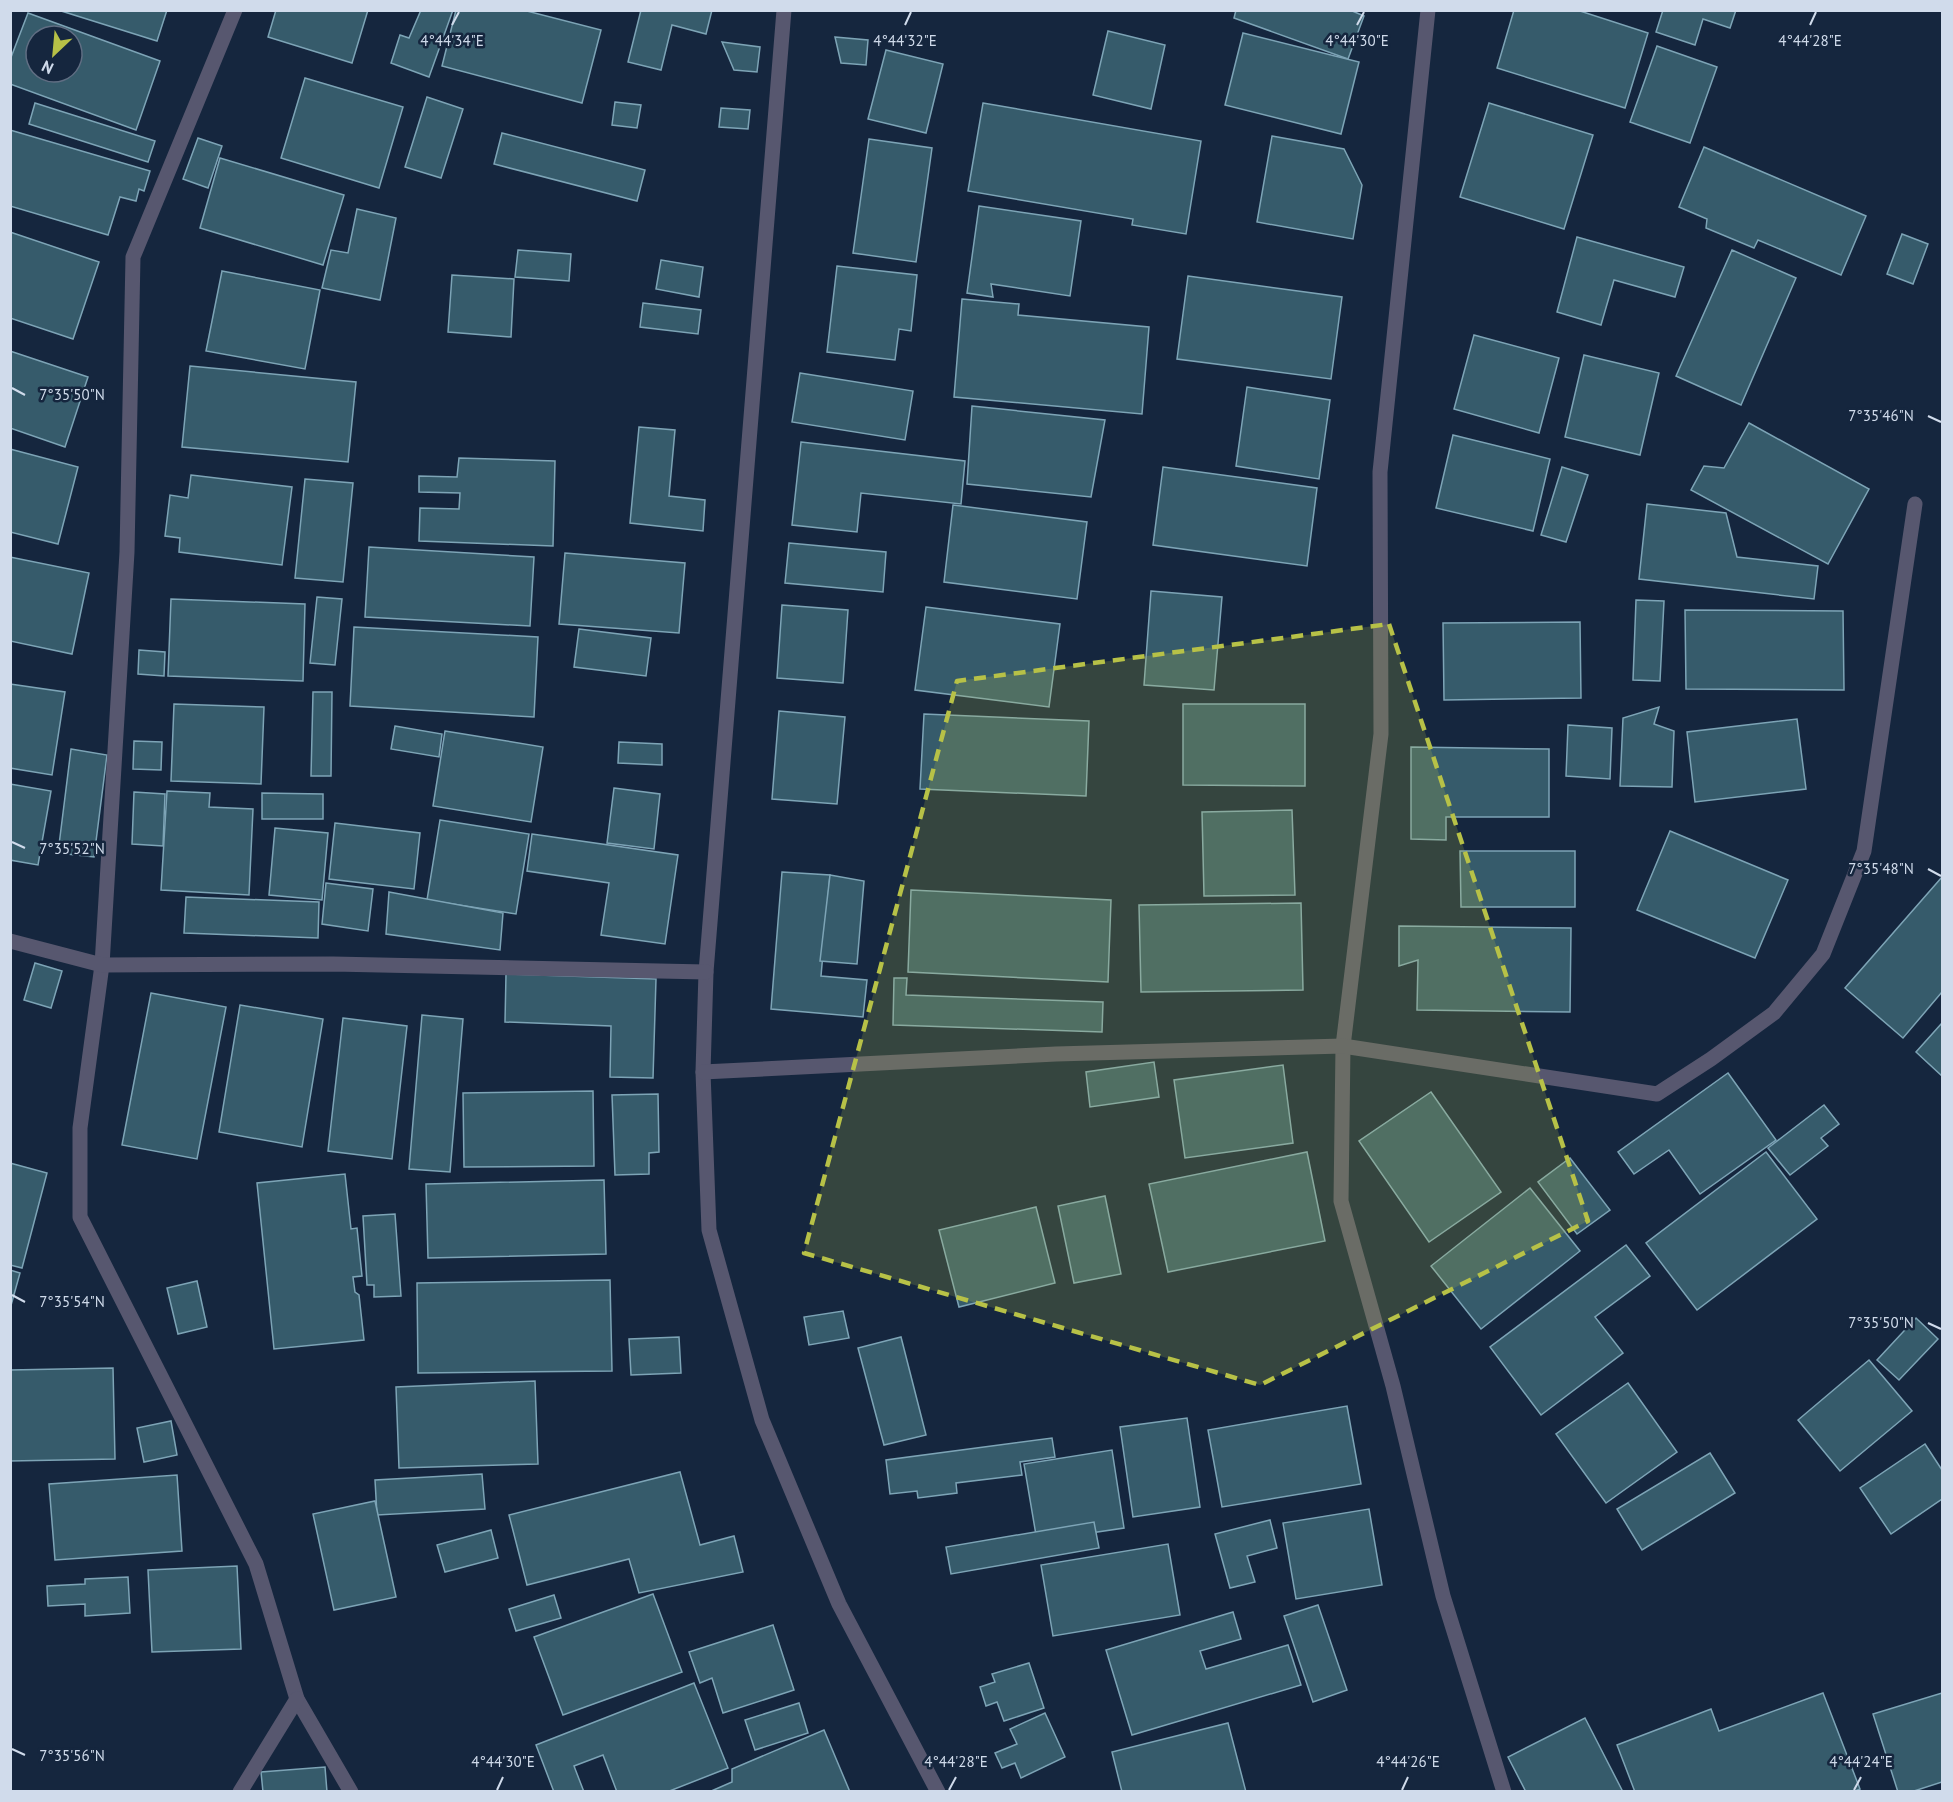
<svg xmlns="http://www.w3.org/2000/svg" width="1953" height="1802" font-family="'PT Sans',sans-serif">
<style>
.building{fill:#365b6b;stroke:#7da4b6;stroke-width:1.5;fill-rule:evenodd}
.lines{fill:none;stroke-linecap:round;stroke-linejoin:round}
.minor{stroke:#57576f;stroke-width:15}
.marked{fill:#b7c147;fill-opacity:0.2;stroke:#b7c147;stroke-width:4.5;stroke-dasharray:12 8;stroke-linejoin:round}
.ticks{fill:none;stroke:#d0dbeb;stroke-width:2}
.ticks-label{font-size:15px;text-anchor:middle;fill:#d0dbeb;stroke:#15263e;stroke-width:5;stroke-linejoin:round;paint-order:stroke}
</style>
<rect width="100%" height="100%" fill="#15263e"/>
<!-- building -->
<g class="building">
<polygon points="58,10 167,10 157,41"/>
<polygon points="276,10 368,10 352,63 268,37"/>
<polygon points="421,10 453,10 429,77 391,63 400,35 409,38"/>
<polygon points="456,10 523,10 601,30 582,103 442,66"/>
<polygon points="641,10 712,10 706,34 672,25 661,70 628,62"/>
<polygon points="1236,10 1350,10 1364,16 1348,59 1234,18"/>
<polygon points="1514,10 1577,10 1648,33 1625,108 1497,68"/>
<polygon points="1663,10 1736,10 1730,28 1703,19 1695,45 1656,32"/>
<path d="M28 13 160 61 136 130 10 84V60ZM36 36H72V72H36Z"/>
<polygon points="1108,31 1165,45 1151,109 1093,95"/>
<polygon points="1243,33 1359,62 1341,134 1225,105"/>
<polygon points="835,37 868,40 866,65 841,63"/>
<polygon points="722,42 760,47 757,72 734,70"/>
<polygon points="1657,46 1717,67 1690,143 1630,122"/>
<polygon points="886,50 943,64 926,133 868,119"/>
<polygon points="305,78 403,107 379,188 281,158"/>
<polygon points="427,97 463,109 441,178 405,167"/>
<polygon points="615,102 641,105 637,128 612,125"/>
<polygon points="35,103 155,141 148,162 29,124"/>
<polygon points="983,103 1201,141 1186,234 1132,225 1133,219 968,191"/>
<polygon points="1489,103 1593,135 1564,229 1460,197"/>
<polygon points="721,108 750,110 748,129 719,127"/>
<polygon points="10,130 150,171 144,191 139,189 136,201 120,197 108,235 10,206"/>
<polygon points="502,133 645,170 637,201 494,164"/>
<polygon points="1272,136 1344,149 1362,185 1353,239 1257,222"/>
<polygon points="198,138 222,146 208,188 183,179"/>
<polygon points="869,139 932,148 916,262 853,253"/>
<polygon points="1704,147 1866,216 1841,275 1758,240 1754,248 1706,228 1707,219 1679,207"/>
<polygon points="220,158 344,195 323,265 200,228"/>
<polygon points="979,206 1081,221 1070,296 991,284 993,297 967,293"/>
<polygon points="357,209 396,218 380,300 322,288 331,250 348,253"/>
<polygon points="10,232 99,262 73,339 10,318"/>
<polygon points="1902,234 1928,244 1913,284 1887,274"/>
<polygon points="1577,237 1684,267 1675,297 1614,280 1601,325 1557,312"/>
<polygon points="518,250 571,254 569,281 515,277"/>
<polygon points="1732,250 1796,278 1741,405 1676,376"/>
<polygon points="661,260 703,267 699,297 656,289"/>
<polygon points="837,266 917,275 911,331 899,329 895,360 827,352"/>
<polygon points="222,271 320,290 305,369 206,351"/>
<polygon points="452,275 514,279 511,337 448,332"/>
<polygon points="1188,276 1342,297 1331,379 1177,359"/>
<polygon points="962,299 1019,304 1018,315 1149,327 1142,414 954,397"/>
<polygon points="643,303 701,310 698,334 640,327"/>
<polygon points="1474,335 1559,358 1539,433 1454,409"/>
<polygon points="10,351 88,377 65,447 10,428"/>
<polygon points="1584,355 1659,373 1640,455 1565,437"/>
<polygon points="190,366 356,382 348,462 182,447"/>
<polygon points="800,373 913,391 905,440 792,422"/>
<polygon points="1247,387 1330,400 1319,479 1236,466"/>
<polygon points="972,406 1105,420 1091,497 967,484"/>
<polygon points="1749,423 1869,489 1828,564 1691,490 1704,466 1724,468"/>
<polygon points="639,427 675,430 669,496 705,500 703,531 630,523"/>
<polygon points="1453,435 1550,459 1533,531 1436,508"/>
<polygon points="801,442 965,461 961,504 861,493 857,532 792,525"/>
<polygon points="10,449 78,467 58,544 10,532"/>
<polygon points="459,458 555,461 553,546 419,541 420,508 459,509 460,493 419,492 419,476 457,477"/>
<polygon points="1163,467 1317,488 1307,566 1153,545"/>
<polygon points="1562,467 1588,475 1566,542 1541,535"/>
<polygon points="191,475 292,487 282,565 179,552 180,538 165,536 170,495 188,498"/>
<polygon points="305,479 353,483 343,582 295,578"/>
<polygon points="1647,504 1726,513 1737,557 1818,566 1814,599 1639,579"/>
<polygon points="953,505 1087,522 1077,599 944,582"/>
<polygon points="789,543 886,552 883,592 785,583"/>
<polygon points="369,547 534,557 530,626 365,617"/>
<polygon points="565,553 685,563 679,633 559,624"/>
<polygon points="10,557 89,573 72,654 10,641"/>
<polygon points="1151,591 1222,597 1214,690 1144,685"/>
<polygon points="317,597 342,599 335,665 310,663"/>
<polygon points="171,599 305,604 303,681 168,676"/>
<polygon points="1636,600 1664,601 1660,681 1633,680"/>
<polygon points="782,605 848,610 843,683 777,678"/>
<polygon points="926,607 1060,624 1049,707 915,690"/>
<polygon points="1685,610 1843,611 1844,690 1686,689"/>
<polygon points="1580,622 1581,698 1444,700 1443,623"/>
<polygon points="354,627 538,637 534,717 350,706"/>
<polygon points="579,629 651,638 646,676 574,667"/>
<polygon points="139,650 165,652 164,676 138,674"/>
<polygon points="10,684 65,692 52,775 10,768"/>
<polygon points="313,692 332,692 331,776 311,776"/>
<polygon points="174,704 264,707 261,784 171,781"/>
<polygon points="1183,704 1305,704 1305,786 1183,785"/>
<polygon points="1659,707 1654,724 1674,731 1672,787 1620,786 1623,718"/>
<polygon points="779,711 845,717 837,804 772,799"/>
<polygon points="924,714 1089,721 1086,796 920,789"/>
<polygon points="1797,719 1806,789 1695,802 1687,732"/>
<polygon points="1568,725 1612,728 1610,779 1566,776"/>
<polygon points="395,726 442,734 439,757 391,749"/>
<polygon points="445,731 543,747 531,822 433,806"/>
<polygon points="134,741 162,742 161,770 133,769"/>
<polygon points="619,742 662,744 662,765 618,763"/>
<polygon points="1411,747 1549,749 1549,817 1446,817 1446,840 1411,839"/>
<polygon points="71,749 107,755 94,857 58,853"/>
<polygon points="10,784 51,791 38,865 10,860"/>
<polygon points="614,788 660,794 654,849 607,843"/>
<polygon points="167,791 210,793 209,807 253,809 249,895 161,890"/>
<polygon points="134,792 165,794 163,846 132,844"/>
<polygon points="262,793 323,794 323,819 262,819"/>
<polygon points="1292,810 1295,895 1204,896 1202,812"/>
<polygon points="440,820 529,834 516,914 427,900"/>
<polygon points="335,823 420,833 414,889 329,879"/>
<polygon points="275,828 328,833 322,900 269,895"/>
<polygon points="1670,831 1788,880 1755,958 1637,910"/>
<polygon points="532,834 678,855 665,944 601,935 609,883 527,871"/>
<polygon points="1460,851 1575,851 1575,907 1461,907"/>
<polygon points="782,872 830,875 821,976 867,980 863,1017 771,1009"/>
<polygon points="830,875 864,881 857,964 820,961"/>
<polygon points="1942,877 1942,992 1903,1038 1845,988"/>
<polygon points="326,883 373,889 368,931 322,924"/>
<polygon points="911,890 1111,900 1108,982 908,972"/>
<polygon points="389,892 503,913 500,950 386,934"/>
<polygon points="186,897 319,902 318,938 184,933"/>
<polygon points="1301,903 1303,990 1141,992 1139,905"/>
<polygon points="1399,926 1571,928 1570,1012 1417,1010 1418,960 1399,966"/>
<polygon points="35,963 62,971 51,1008 24,1000"/>
<polygon points="506,974 656,979 653,1078 610,1077 611,1026 505,1022"/>
<polygon points="894,978 907,978 906,995 1103,1002 1102,1032 893,1025"/>
<polygon points="151,993 226,1007 197,1159 122,1145"/>
<polygon points="240,1005 323,1019 302,1147 219,1132"/>
<polygon points="422,1015 463,1019 450,1172 409,1169"/>
<polygon points="343,1018 407,1026 392,1159 328,1151"/>
<polygon points="1942,1023 1942,1076 1916,1052"/>
<polygon points="1154,1062 1159,1097 1090,1107 1086,1072"/>
<polygon points="1283,1065 1293,1143 1185,1158 1174,1080"/>
<polygon points="1728,1073 1776,1140 1700,1194 1669,1150 1634,1174 1618,1152"/>
<polygon points="593,1091 594,1166 464,1167 463,1093"/>
<polygon points="1431,1092 1501,1192 1429,1242 1359,1141"/>
<polygon points="658,1094 659,1152 649,1153 649,1174 615,1175 612,1095"/>
<polygon points="1824,1105 1839,1124 1821,1138 1828,1146 1790,1175 1768,1148"/>
<polygon points="1307,1152 1325,1241 1168,1272 1149,1184"/>
<polygon points="1766,1152 1817,1219 1697,1310 1646,1243"/>
<polygon points="1570,1158 1610,1210 1577,1234 1538,1182"/>
<polygon points="10,1163 47,1173 22,1268 10,1265"/>
<polygon points="345,1174 351,1229 357,1228 362,1276 353,1277 355,1292 359,1295 364,1340 274,1349 257,1183"/>
<polygon points="604,1180 606,1254 428,1258 426,1184"/>
<polygon points="1530,1188 1580,1251 1481,1329 1431,1266"/>
<polygon points="1105,1196 1121,1274 1074,1283 1058,1206"/>
<polygon points="1036,1207 1055,1283 959,1307 939,1230"/>
<polygon points="395,1214 401,1296 374,1297 374,1285 367,1285 363,1216"/>
<polygon points="1626,1245 1650,1276 1595,1317 1623,1353 1541,1415 1490,1347"/>
<polygon points="10,1270 20,1273 10,1309"/>
<polygon points="610,1280 612,1371 418,1373 417,1283"/>
<polygon points="197,1281 207,1327 178,1334 167,1288"/>
<polygon points="843,1311 849,1338 809,1345 804,1317"/>
<polygon points="1916,1318 1938,1339 1899,1380 1877,1360"/>
<polygon points="679,1337 681,1373 631,1375 629,1339"/>
<polygon points="901,1337 926,1435 884,1445 858,1348"/>
<polygon points="1869,1360 1912,1411 1840,1471 1798,1420"/>
<polygon points="113,1368 115,1459 10,1461 10,1370"/>
<polygon points="535,1381 538,1464 399,1468 396,1387"/>
<polygon points="1628,1383 1677,1452 1606,1503 1556,1434"/>
<polygon points="1347,1406 1361,1484 1222,1507 1208,1430"/>
<polygon points="1187,1418 1200,1507 1133,1517 1120,1427"/>
<polygon points="171,1421 177,1455 144,1462 137,1428"/>
<polygon points="1052,1438 1055,1457 1020,1462 1022,1475 956,1483 957,1493 918,1498 917,1491 890,1494 886,1460"/>
<polygon points="1925,1444 1942,1470 1942,1499 1891,1534 1860,1488"/>
<polygon points="1112,1450 1124,1528 1037,1541 1024,1464"/>
<polygon points="1710,1453 1735,1493 1642,1550 1617,1509"/>
<polygon points="680,1472 700,1545 734,1536 743,1572 639,1593 629,1559 527,1585 509,1515"/>
<polygon points="482,1474 485,1509 377,1515 375,1480"/>
<polygon points="177,1475 182,1551 55,1560 49,1484"/>
<polygon points="375,1501 396,1597 334,1610 313,1514"/>
<polygon points="1369,1509 1382,1585 1296,1599 1283,1523"/>
<polygon points="1270,1520 1277,1548 1247,1556 1255,1582 1230,1588 1215,1534"/>
<polygon points="1094,1522 1099,1548 951,1574 946,1547"/>
<polygon points="491,1530 498,1558 445,1572 437,1545"/>
<polygon points="1168,1544 1180,1615 1053,1636 1041,1565"/>
<polygon points="237,1566 241,1649 152,1652 148,1570"/>
<polygon points="128,1577 130,1613 85,1616 85,1604 48,1606 47,1586 85,1584 85,1579"/>
<polygon points="653,1594 682,1672 563,1715 534,1637"/>
<polygon points="554,1595 561,1618 516,1631 509,1609"/>
<polygon points="1318,1605 1347,1690 1313,1702 1284,1616"/>
<polygon points="1233,1612 1241,1639 1200,1651 1206,1669 1288,1645 1301,1685 1132,1735 1106,1650"/>
<polygon points="773,1625 794,1690 723,1713 712,1678 700,1683 689,1652"/>
<polygon points="1029,1663 1044,1708 1004,1721 997,1702 986,1706 980,1687 995,1682 992,1674"/>
<polygon points="694,1683 728,1768 667,1792 617,1792 603,1755 574,1766 584,1792 554,1792 536,1745"/>
<polygon points="1823,1693 1860,1789 1853,1792 1635,1792 1617,1745 1711,1709 1719,1731"/>
<polygon points="1942,1693 1942,1782 1911,1792 1898,1792 1873,1714"/>
<polygon points="799,1703 808,1733 755,1750 745,1720"/>
<polygon points="1045,1713 1065,1757 1021,1778 1015,1763 1002,1768 995,1753 1017,1744 1010,1729"/>
<polygon points="1585,1718 1623,1792 1526,1792 1508,1757"/>
<polygon points="1228,1723 1246,1792 1122,1792 1112,1752"/>
<polygon points="824,1730 850,1792 709,1792 732,1782 732,1769"/>
<polygon points="325,1767 327,1792 263,1792 261,1772"/>
</g>
<g class="lines">
<!-- minor -->
<g class="minor">
<polyline points="235,10 133,257 127,552 102,965 80,1128 80,1217 256,1564 297,1699 351,1792"/>
<polyline points="784,10 706,972 703,1072 709,1230 762,1420 839,1604 938,1792"/>
<polyline points="1428,10 1380,472 1381,734 1343,1046 1341,1201 1393,1386 1443,1596 1504,1792"/>
<polyline points="10,941 102,965 333,964 706,972"/>
<polyline points="703,1072 1056,1054 1343,1046 1657,1094 1711,1059 1774,1013 1823,954 1864,851 1915,504"/>
<polyline points="240,1792 297,1699"/>
</g>
</g>
<!-- marked area -->
<path class="marked" d="M1389 624 1588 1221 1260 1385 804 1253 957 681Z"/>
<!-- ticks -->
<path class="ticks" d="M452 25 459 12M905 25 911 12M1357 25 1364 12M1810 25 1816 12M12 388 25 395M1928 416 1941 422M12 842 25 848M1928 869 1941 876M12 1295 25 1302M1928 1323 1941 1329M12 1749 25 1755M497 1790 503 1777M949 1790 956 1777M1402 1790 1408 1777M1854 1790 1861 1777"/>
<g class="ticks-label">
<text x="452" y="46">4°44'34"E</text>
<text x="905" y="46">4°44'32"E</text>
<text x="1357" y="46">4°44'30"E</text>
<text x="1810" y="46">4°44'28"E</text>
<text x="72" y="400">7°35'50"N</text>
<text x="1881" y="421">7°35'46"N</text>
<text x="72" y="854">7°35'52"N</text>
<text x="1881" y="874">7°35'48"N</text>
<text x="72" y="1307">7°35'54"N</text>
<text x="1881" y="1328">7°35'50"N</text>
<text x="72" y="1761">7°35'56"N</text>
<text x="503" y="1767">4°44'30"E</text>
<text x="956" y="1767">4°44'28"E</text>
<text x="1408" y="1767">4°44'26"E</text>
<text x="1861" y="1767">4°44'24"E</text>
</g>
<!-- border -->
<rect width="1953" height="1802" fill="none" stroke="#d0dbeb" stroke-width="24"/>
<!-- north arrow -->
<g transform="translate(54 54) rotate(206)"><circle r="28" fill="#15263e" stroke="#606e83" stroke-width="1.5"/>
<path d="M0-4.5L10 22L0 15L-10 22Z" fill="#b7c147"/>
<text y="-9" font-size="16" font-weight="bold" text-anchor="middle" fill="#d0dbeb">N</text>
</g>
</svg>
